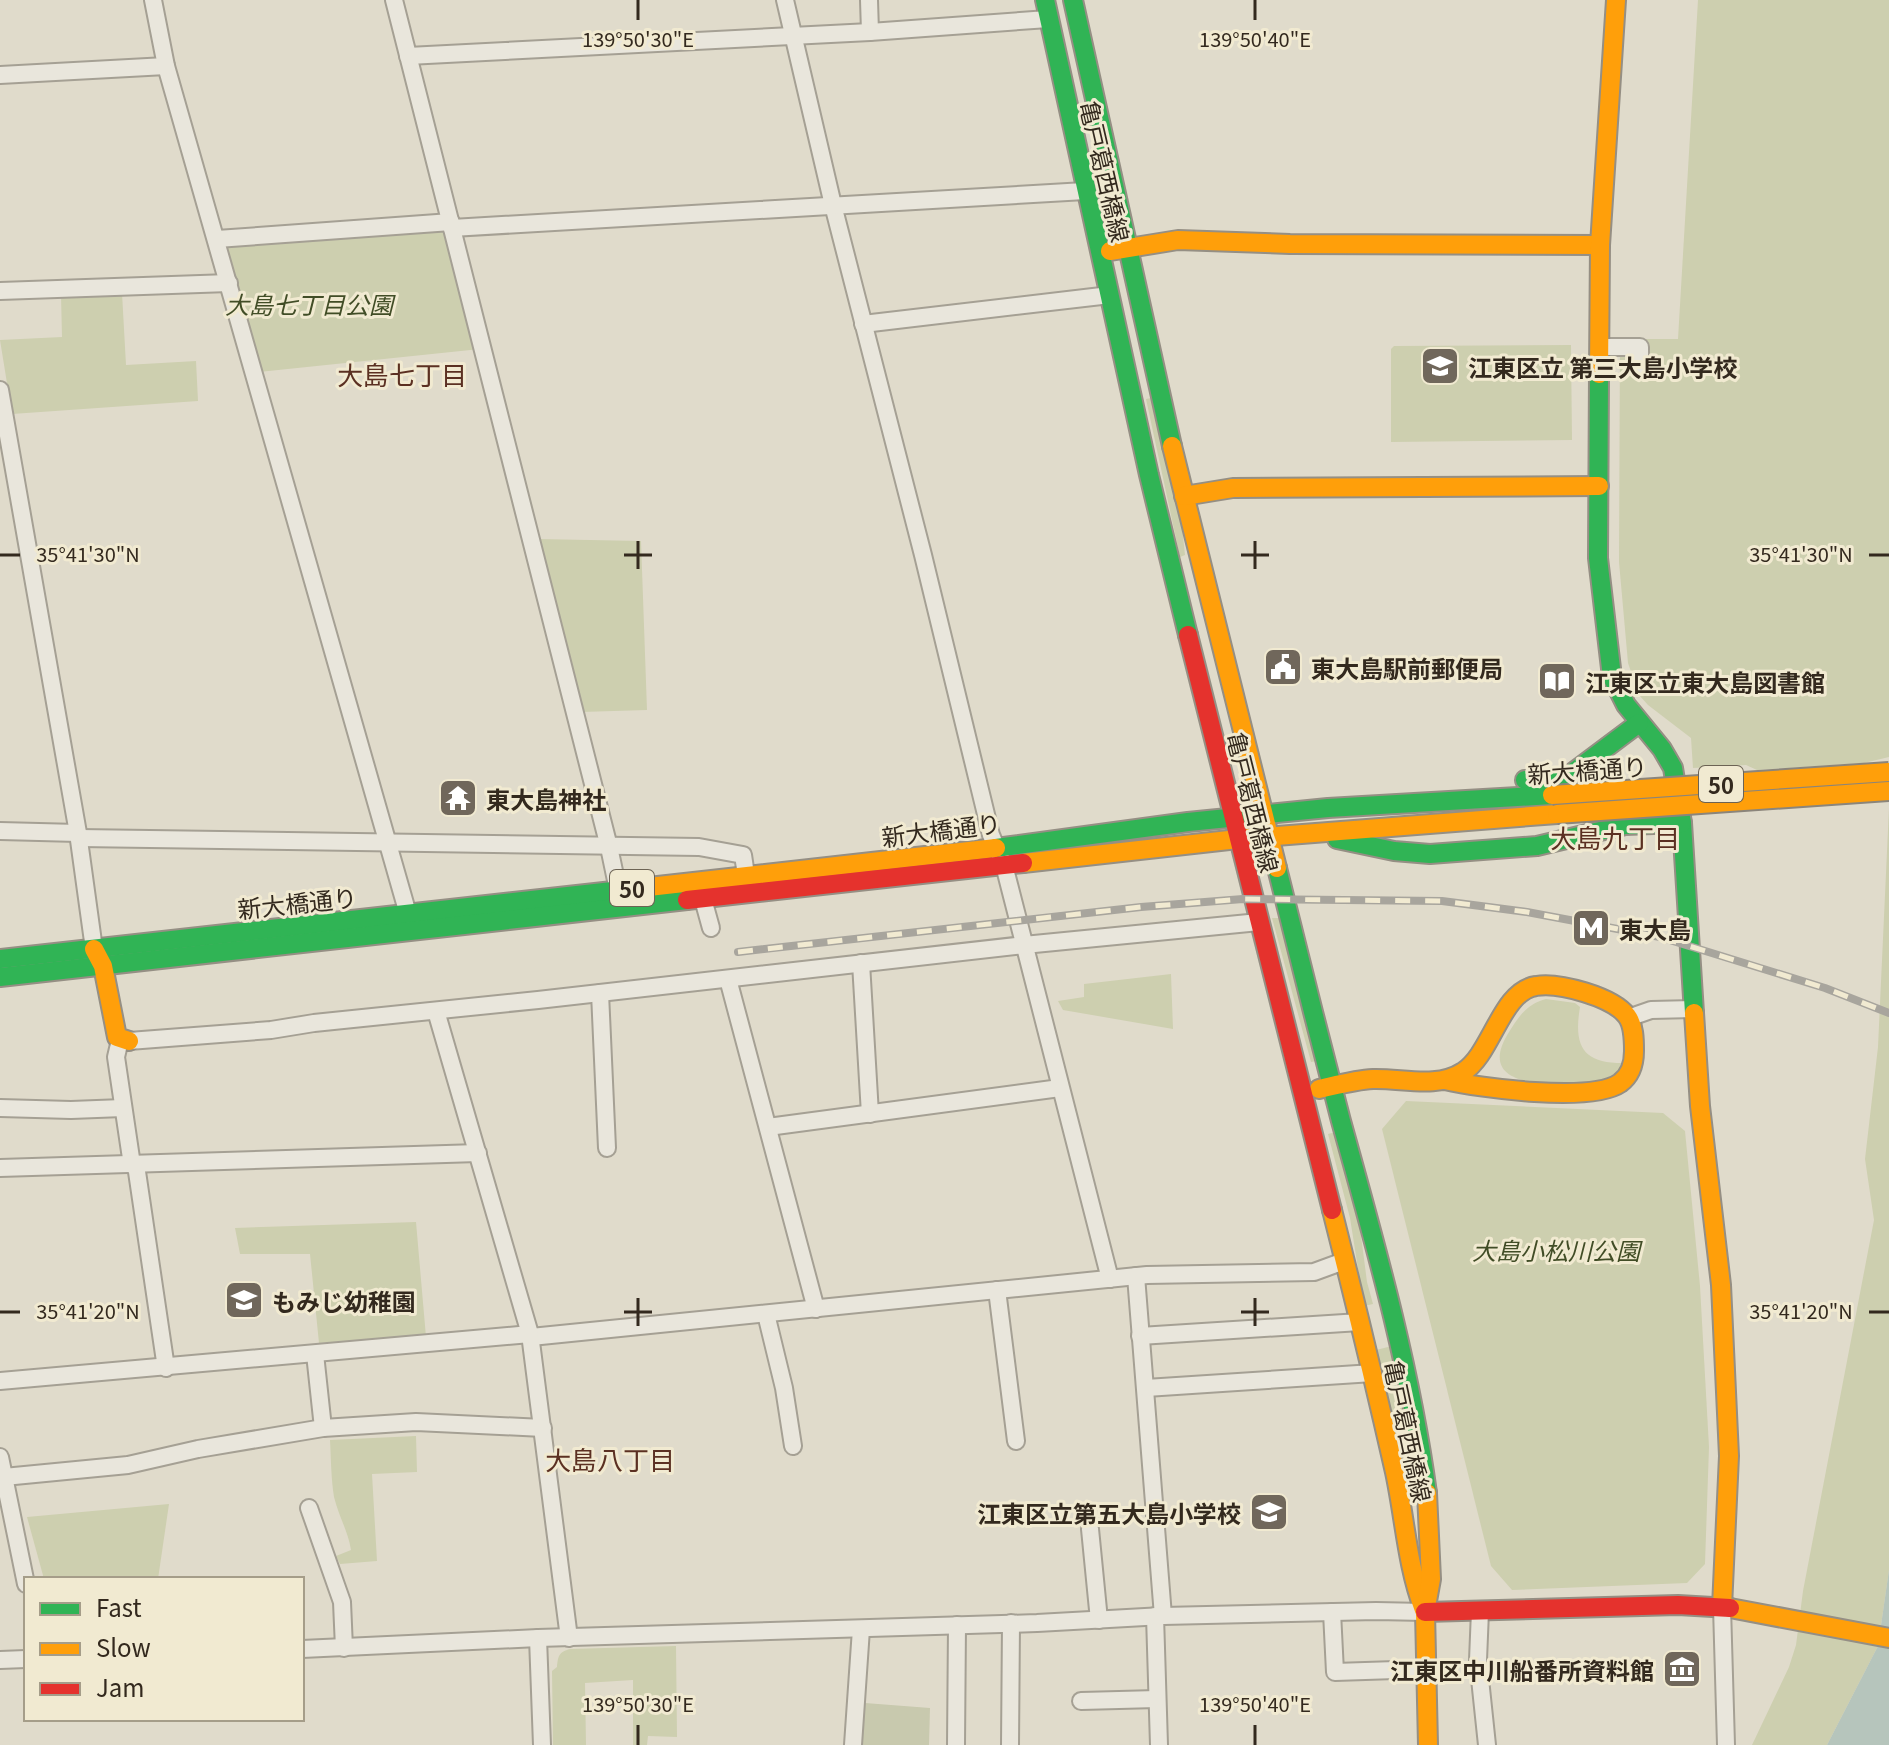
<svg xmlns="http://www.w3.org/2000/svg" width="1889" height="1745" font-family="Georgia,'Noto Sans JP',serif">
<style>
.green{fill:#cdcfaf}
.cemetery{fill:#c8c9ae}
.water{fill:#b6c5bc}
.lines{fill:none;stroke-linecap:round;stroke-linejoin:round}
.street-casing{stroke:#a5a094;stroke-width:20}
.fast-casing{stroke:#958f84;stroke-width:22}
.slow-casing{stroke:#958f84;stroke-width:22}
.jam-casing{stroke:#958f84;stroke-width:22}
.street{stroke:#e9e6dc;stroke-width:16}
.fast{stroke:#30b455;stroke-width:18}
.slow{stroke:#ff9f0a;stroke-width:18}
.jam{stroke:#e5322d;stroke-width:18}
.rail-casing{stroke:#a8a59d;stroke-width:8}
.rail{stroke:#f1ead1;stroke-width:5;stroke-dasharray:15;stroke-linecap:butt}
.slow-bridge-casing{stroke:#8b857b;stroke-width:22;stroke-linecap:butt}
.slow-bridge{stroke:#ff9f0a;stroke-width:18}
.ticks{fill:none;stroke:#33291e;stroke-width:3}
.labels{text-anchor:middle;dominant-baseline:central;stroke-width:6;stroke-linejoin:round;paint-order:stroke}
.shield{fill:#f1ead1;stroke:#6c6354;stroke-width:2}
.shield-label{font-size:22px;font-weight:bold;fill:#33291e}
.street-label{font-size:24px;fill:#33291e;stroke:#f1ead1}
.park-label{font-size:24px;font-style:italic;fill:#414d26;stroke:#f1ead1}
.poi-label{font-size:24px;font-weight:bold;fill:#33291e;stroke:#f1ead1;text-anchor:start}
.neighbourhood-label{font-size:26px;fill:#5b3022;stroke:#f1ead1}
.ticks-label{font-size:20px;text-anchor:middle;fill:#33291e;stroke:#f1ead1;stroke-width:6;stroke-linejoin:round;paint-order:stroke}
</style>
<rect width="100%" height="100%" fill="#e0dbcb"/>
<!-- green -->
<g class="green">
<polygon points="1698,0 1889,0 1889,757 1864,763 1757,770 1746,765 1693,768 1691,738 1648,705 1639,695 1628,663 1619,562 1620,339 1678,339"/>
<polygon points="450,231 480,349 259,372 224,249 227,243"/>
<polygon points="122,293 126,365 196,361 198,401 12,414 0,340 62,337 61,295"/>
<polygon points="1571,345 1572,440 1391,442 1391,349 1394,346"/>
<polygon points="1151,398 1181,517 1185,555 1180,557 1146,399"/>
<polygon points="538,539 641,541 647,710 581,712"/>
<polygon points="1889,808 1889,1570 1878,1646 1827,1745 1752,1745 1789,1667 1796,1645 1803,1591 1874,1220 1865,1159 1878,1047"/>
<polygon points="1272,918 1280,918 1317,1061 1311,1062"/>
<polygon points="1171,974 1173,1029 1063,1010 1058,1001 1084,997 1084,984"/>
<path d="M1546 999 1575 1003 1580 1007C1573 1048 1584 1064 1626 1063L1610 1084C1574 1083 1468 1097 1509 1032 1519 1016 1527 1004 1546 999Z"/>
<polygon points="1406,1101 1663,1113 1685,1131 1700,1286 1709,1447 1705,1564 1687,1583 1512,1590 1491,1566 1382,1129"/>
<polygon points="1336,1132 1360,1228 1367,1282 1373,1304 1364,1306 1350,1218 1328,1134"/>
<polygon points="416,1222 426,1337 319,1343 310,1254 240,1254 235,1228"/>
<polygon points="1392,1346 1409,1418 1413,1495 1408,1496 1376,1350"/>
<path d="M416 1436 417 1472 372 1474 377 1561 340 1564 336 1556 351 1550C348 1531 339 1517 334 1497 331 1478 331 1458 330 1440Z"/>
<polygon points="169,1504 158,1579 44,1579 27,1517"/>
<path d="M676 1646 677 1737 648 1736 647 1745H633V1680L585 1683 586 1745H553L552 1671 557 1667C558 1656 559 1652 570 1649Z"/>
</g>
<!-- cemetery -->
<polygon class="cemetery" points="865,1703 930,1708 929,1745 862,1745"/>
<!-- water -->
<polygon class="water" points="1889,1570 1889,1745 1827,1745 1878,1646"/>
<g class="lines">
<!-- street casing -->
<g class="street-casing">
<g id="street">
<polyline points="153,0 166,66 408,914"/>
<polyline points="394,0 609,847 618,890"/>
<polyline points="785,0 833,205 923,555 991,835 1004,865 1110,1279"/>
<polyline points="869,0 870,32"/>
<polyline points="408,56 870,32 1048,19"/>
<polyline points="0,75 166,66"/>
<polyline points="452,228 1085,191"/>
<polyline points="217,239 451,222"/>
<polyline points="0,291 229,283"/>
<polyline points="863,324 1110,295"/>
<polyline points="1599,347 1640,347 1640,368"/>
<polyline points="0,390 78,833 94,949"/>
<polyline points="0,831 78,833"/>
<polyline points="79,838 699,847 743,855 746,875"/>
<polyline points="703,899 711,928"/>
<polyline points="861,963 870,1114"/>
<polyline points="728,979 816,1309"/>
<polyline points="600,993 607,1148"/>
<polyline points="436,1011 530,1334 569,1638"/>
<polyline points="1628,1018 1651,1010 1694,1009"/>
<polyline points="120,1040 116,1057 132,1165"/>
<polyline points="129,1041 271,1030 314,1023 538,1000 1024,945 1259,922"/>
<polyline points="0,1108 71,1110 123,1108"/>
<polyline points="768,1127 1060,1088"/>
<polyline points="136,1165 166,1368"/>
<polyline points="0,1168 478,1153"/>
<polyline points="1136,1276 1163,1616"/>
<polyline points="997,1290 1016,1441"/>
<polyline points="766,1314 784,1388 793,1446"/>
<polyline points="1140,1336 1360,1322"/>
<polyline points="531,1337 1147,1275 1314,1272 1344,1261"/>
<polyline points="315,1354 323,1428"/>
<polyline points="0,1381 530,1334"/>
<polyline points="1146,1388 1373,1373"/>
<polyline points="0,1457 26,1584"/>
<polyline points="4,1477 128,1465 198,1449 323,1428 416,1422 543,1428"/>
<polyline points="309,1508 342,1602 344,1648"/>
<polyline points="1090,1529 1099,1620"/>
<polyline points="1722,1607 1726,1745"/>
<polyline points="1480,1611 1478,1660 1487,1745"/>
<polyline points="1332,1612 1335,1672 1426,1669"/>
<polyline points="1155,1616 1159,1745"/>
<polyline points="538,1638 542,1745"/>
<polyline points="302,1649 538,1638 1037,1623 1163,1616 1376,1611 1425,1612"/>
<polyline points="0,1660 26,1659"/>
<polyline points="1081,1701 1157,1699"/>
<polyline points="853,1745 861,1629"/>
<polyline points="956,1745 957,1625"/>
<polyline points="1010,1745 1011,1623"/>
</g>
</g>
<!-- fast casing -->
<g class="fast-casing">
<g id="fast">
<polyline points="1045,0 1149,475 1188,635"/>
<polyline points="1073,0 1172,446"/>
<polyline points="1599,374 1598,558 1612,677 1626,705 1662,749 1673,768 1682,823 1694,1013"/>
<polyline points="1525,780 1567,777 1639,723"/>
<polyline points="1337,839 1394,851 1430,854 1537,846 1625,825 1682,823"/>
<polyline points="996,848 1188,822 1328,808 1552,795"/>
<path d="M1277 868C1298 952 1319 1037 1341 1121 1375 1244 1410 1366 1427 1493"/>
<polyline points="0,959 622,890"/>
<polyline points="0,977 687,900"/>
</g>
</g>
<!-- slow casing -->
<g class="slow-casing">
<g id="slow">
<polyline points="1110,251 1178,240 1290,244 1600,245"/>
<polyline points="1599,374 1600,245 1616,0"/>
<polyline points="1172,446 1277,868"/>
<polyline points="1184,496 1233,488 1599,486"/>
<polyline points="1023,863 1238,839 1557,814"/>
<polyline points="622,890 996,848"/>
<polyline points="94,949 103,966 117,1037 129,1041"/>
<polyline points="1694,1013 1700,1106 1721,1285 1729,1456 1722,1607"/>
<path d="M1319 1089C1337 1085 1355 1080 1373 1079 1402 1078 1437 1089 1463 1072 1492 1054 1501 991 1536 986 1559 982 1613 997 1627 1016 1634 1025 1634 1040 1634 1051 1634 1064 1631 1075 1620 1083 1591 1103 1480 1088 1445 1080"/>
<path d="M1332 1210C1354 1297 1375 1384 1395 1472 1405 1519 1407 1565 1424 1610"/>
<polyline points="1427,1493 1431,1579 1425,1612 1428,1745"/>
<polyline points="1730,1608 1889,1638"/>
</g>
</g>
<!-- jam casing -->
<g class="jam-casing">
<g id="jam">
<polyline points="1188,635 1332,1210"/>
<polyline points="687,900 1023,863"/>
<polyline points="1425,1612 1678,1605 1730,1608"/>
</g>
</g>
<!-- street -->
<use href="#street" class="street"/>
<!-- fast -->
<use href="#fast" class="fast"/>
<!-- slow -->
<use href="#slow" class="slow"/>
<!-- jam -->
<use href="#jam" class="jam"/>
<!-- rail casing -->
<g class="rail-casing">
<polyline id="rail" points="738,952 1141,907 1243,899 1442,901 1527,912 1660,937 1825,988 1889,1013"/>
</g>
<!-- rail -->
<use href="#rail" class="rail"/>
<!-- slow-bridge casing -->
<g class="slow-bridge-casing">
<g id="slow-bridge">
<polyline points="1552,795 1889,772"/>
<polyline points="1557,814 1889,791"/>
</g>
</g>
<!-- slow-bridge -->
<use href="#slow-bridge" class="slow-bridge"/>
</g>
<!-- ticks -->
<path class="ticks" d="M638 0V20M1255 0V20M638 541V569M1255 541V569M0 555H20M624 555H652M1241 555H1269M1869 555H1889M638 1298V1326M1255 1298V1326M0 1312H20M624 1312H652M1241 1312H1269M1869 1312H1889M638 1725V1745M1255 1725V1745"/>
<!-- icons -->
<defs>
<g id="school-square" transform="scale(2)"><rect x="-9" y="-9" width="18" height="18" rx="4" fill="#70675b" stroke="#f1ead1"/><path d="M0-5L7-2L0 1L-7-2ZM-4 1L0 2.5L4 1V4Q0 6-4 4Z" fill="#fff"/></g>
<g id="civic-square" transform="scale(2)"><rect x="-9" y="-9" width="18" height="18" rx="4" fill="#70675b" stroke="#f1ead1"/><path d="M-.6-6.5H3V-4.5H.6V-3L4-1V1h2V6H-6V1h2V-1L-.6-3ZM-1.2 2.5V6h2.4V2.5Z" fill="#fff"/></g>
<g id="library-square" transform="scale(2)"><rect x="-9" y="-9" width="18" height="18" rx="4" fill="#70675b" stroke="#f1ead1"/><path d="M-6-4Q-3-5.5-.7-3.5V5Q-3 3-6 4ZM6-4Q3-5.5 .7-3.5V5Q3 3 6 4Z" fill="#fff"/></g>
<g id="temple-square" transform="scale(2)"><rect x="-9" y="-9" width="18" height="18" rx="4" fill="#70675b" stroke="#f1ead1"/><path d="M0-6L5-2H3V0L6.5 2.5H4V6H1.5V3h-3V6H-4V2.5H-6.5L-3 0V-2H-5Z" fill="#fff"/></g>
<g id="metro-square" transform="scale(2)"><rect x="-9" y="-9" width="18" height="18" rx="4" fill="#70675b" stroke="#f1ead1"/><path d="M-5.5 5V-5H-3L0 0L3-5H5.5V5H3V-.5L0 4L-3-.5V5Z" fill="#fff"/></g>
<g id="museum-square" transform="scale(2)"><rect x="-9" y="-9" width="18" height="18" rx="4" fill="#70675b" stroke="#f1ead1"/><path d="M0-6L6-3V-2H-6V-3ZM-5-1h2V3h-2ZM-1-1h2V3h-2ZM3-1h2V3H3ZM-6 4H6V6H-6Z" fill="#fff"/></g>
</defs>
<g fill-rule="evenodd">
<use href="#school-square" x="1440" y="366"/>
<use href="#civic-square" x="1283" y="667"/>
<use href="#library-square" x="1557" y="681"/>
<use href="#temple-square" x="458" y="798"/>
<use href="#metro-square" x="1591" y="928"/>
<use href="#school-square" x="244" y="1300"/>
<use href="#school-square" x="1269" y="1512"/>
<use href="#museum-square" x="1682" y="1669"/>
</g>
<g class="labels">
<!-- shield labels -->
<g class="shield">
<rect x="1699" y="766" width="44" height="36" rx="6"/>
<rect x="610" y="870" width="44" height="36" rx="6"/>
</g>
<g class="shield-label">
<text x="1721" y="784">50</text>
<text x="632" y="888">50</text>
</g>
<!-- street labels -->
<g class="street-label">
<text transform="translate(1106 171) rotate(77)">亀戸葛西橋線</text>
<text transform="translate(1587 769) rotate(-4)">新大橋通り</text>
<text transform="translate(1254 802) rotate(76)">亀戸葛西橋線</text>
<text transform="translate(941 829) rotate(-7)">新大橋通り</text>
<text transform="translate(297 902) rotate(-6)">新大橋通り</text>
<text transform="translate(1409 1431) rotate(78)">亀戸葛西橋線</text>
</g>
<!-- park labels -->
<g class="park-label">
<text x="309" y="303">大島七丁目公園</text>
<text x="1556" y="1249">大島小松川公園</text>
</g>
<!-- poi labels -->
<g class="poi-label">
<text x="1468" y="366">江東区立 第三大島小学校</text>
<text x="1311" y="667">東大島駅前郵便局</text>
<text x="1585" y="681">江東区立東大島図書館</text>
<text x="486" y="798">東大島神社</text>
<text x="1619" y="928">東大島</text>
<text x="272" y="1300">もみじ幼稚園</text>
<text x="1241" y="1512" text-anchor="end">江東区立第五大島小学校</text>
<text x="1654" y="1669" text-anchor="end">江東区中川船番所資料館</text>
</g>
<!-- neighbourhood labels -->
<g class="neighbourhood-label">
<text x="402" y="373">大島七丁目</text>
<text x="1615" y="836">大島九丁目</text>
<text x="610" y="1458">大島八丁目</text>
</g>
</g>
<g class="ticks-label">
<text x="638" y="47">139°50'30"E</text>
<text x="1255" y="47">139°50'40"E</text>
<text x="88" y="562">35°41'30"N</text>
<text x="1801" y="562">35°41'30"N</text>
<text x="88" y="1319">35°41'20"N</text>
<text x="1801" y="1319">35°41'20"N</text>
<text x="638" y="1712">139°50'30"E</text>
<text x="1255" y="1712">139°50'40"E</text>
</g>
<!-- legend -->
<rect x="24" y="1577" width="280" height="144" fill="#f1ead1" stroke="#a59d89" stroke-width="2"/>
<rect x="40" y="1603" width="40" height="12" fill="#30b455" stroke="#a59d89" stroke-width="2"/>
<text x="96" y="1617" font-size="24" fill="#33291e">Fast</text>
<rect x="40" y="1643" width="40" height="12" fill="#ff9f0a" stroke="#a59d89" stroke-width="2"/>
<text x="96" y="1657" font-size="24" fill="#33291e">Slow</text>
<rect x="40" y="1683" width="40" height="12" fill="#e5322d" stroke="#a59d89" stroke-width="2"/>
<text x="96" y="1697" font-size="24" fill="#33291e">Jam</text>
</svg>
